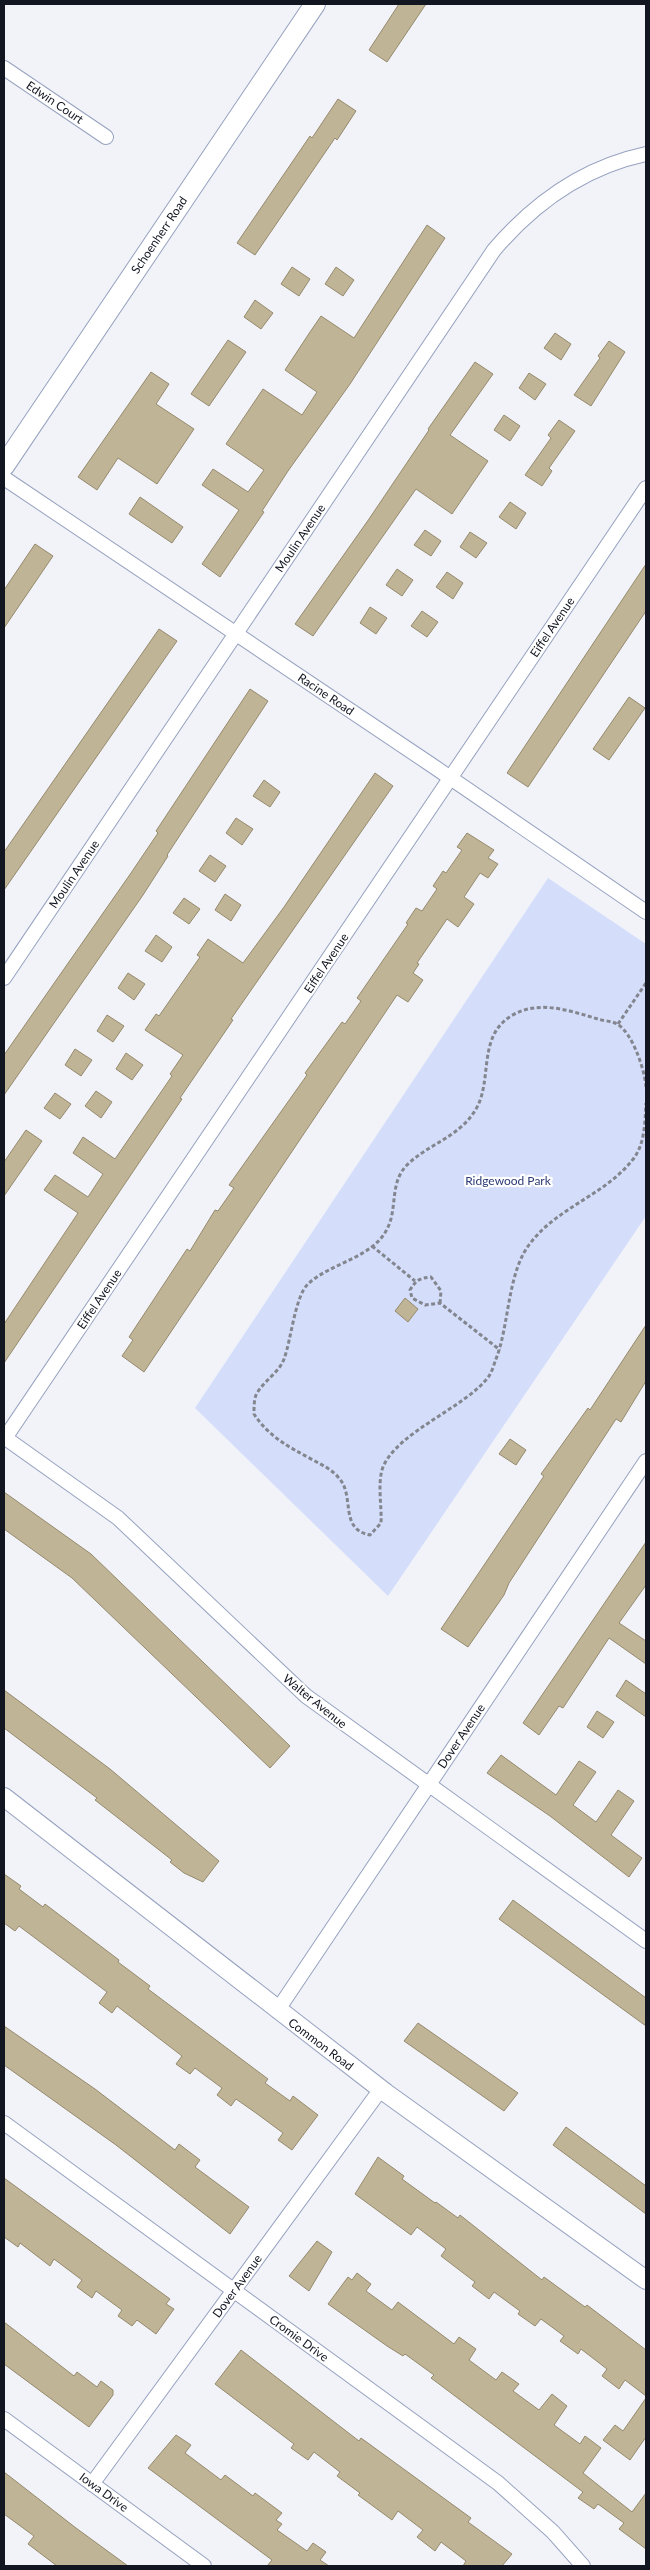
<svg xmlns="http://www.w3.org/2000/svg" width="650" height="2570" font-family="Lato,sans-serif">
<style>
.green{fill:#d4defa}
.building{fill:#c0b496;stroke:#968a6d}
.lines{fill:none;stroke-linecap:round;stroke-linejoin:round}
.minor-casing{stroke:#97a2bf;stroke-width:16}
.tertiary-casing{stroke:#97a2bf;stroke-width:20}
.secondary-casing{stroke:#97a2bf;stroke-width:22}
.path{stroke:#83868f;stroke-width:3;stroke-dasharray:4 2.5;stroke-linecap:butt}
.minor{stroke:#fff;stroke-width:14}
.tertiary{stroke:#fff;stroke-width:18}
.secondary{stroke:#fff;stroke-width:20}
.labels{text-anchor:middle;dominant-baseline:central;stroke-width:4.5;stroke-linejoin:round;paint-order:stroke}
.street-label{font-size:12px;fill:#121621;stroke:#fff}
.park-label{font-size:12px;fill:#2b3b73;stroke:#fff}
</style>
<rect width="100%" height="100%" fill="#f1f3f9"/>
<!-- green -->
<polygon class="green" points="548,878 646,944 646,1216 388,1596 195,1408"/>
<!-- building -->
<g class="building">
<polygon points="399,4 426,4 387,62 369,50"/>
<polygon points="338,99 356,111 337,140 335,138 255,255 237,243 310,136 312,138"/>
<polygon points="427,225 445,238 350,384 288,471 262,511 264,512 220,577 202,564 239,510 202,485 213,469 248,492 264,470 226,444 263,389 302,415 317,392 285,370 310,332 321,316 354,338"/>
<polygon points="292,267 310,279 299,296 281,284"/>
<polygon points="336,267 354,280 343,296 325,284"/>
<polygon points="255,300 273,313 261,329 244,317"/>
<polygon points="555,333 571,344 561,360 544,348"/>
<polygon points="228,340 246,352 209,406 191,394"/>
<polygon points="609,341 625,352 591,406 574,395 600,358 598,356"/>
<polygon points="475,362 493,374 450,435 488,461 452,514 416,489 313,636 295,624 369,519 429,430 428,429"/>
<polygon points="151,372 169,384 156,404 194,429 157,484 118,458 97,490 78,477"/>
<polygon points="529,373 546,384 535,400 519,388"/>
<polygon points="504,415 520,426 510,441 494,430"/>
<polygon points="559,420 575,431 549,468 552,471 542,486 525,475 551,438 548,435"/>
<polygon points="140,497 183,527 172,543 129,514"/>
<polygon points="510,502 526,513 516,529 499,517"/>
<polygon points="425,530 441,541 431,556 414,545"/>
<polygon points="470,532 487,543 476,558 460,547"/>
<polygon points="35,544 53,556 4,628 4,590"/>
<polygon points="646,564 646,611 528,787 507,773"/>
<polygon points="397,569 413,580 402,596 386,585"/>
<polygon points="447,572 463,583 453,599 436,587"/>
<polygon points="370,607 387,618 376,634 360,623"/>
<polygon points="422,611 438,622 427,637 411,626"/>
<polygon points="159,629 177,641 4,890 4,852"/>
<polygon points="250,689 268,701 167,855 168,856 143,895 4,1095 4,1055 131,873 158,833 156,831"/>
<polygon points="629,697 645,708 609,760 593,749"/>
<polygon points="375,773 393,786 231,1019 233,1020 180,1098 182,1099 4,1363 4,1324 78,1213 44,1190 55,1175 88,1197 103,1174 73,1153 83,1137 115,1159 172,1076 170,1074 183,1055 145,1030 156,1014 159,1016 200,957 197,955 208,939 243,963 284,907"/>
<polygon points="264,780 280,792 270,807 253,796"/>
<polygon points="236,818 253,829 242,845 226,833"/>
<polygon points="467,833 494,850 488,858 498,864 488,878 480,873 464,897 474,904 458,927 447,919 417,963 419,964 413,973 423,980 408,1002 397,995 144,1372 122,1356 133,1340 129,1337 187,1249 190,1251 215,1210 218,1211 234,1188 229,1185 307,1075 305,1073 342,1022 345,1024 361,1001 357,998 408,924 406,923 416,908 422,911 437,889 433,886 443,871 446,873 462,850 457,847"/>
<polygon points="210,855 226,866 215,882 199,871"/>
<polygon points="225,894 241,905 231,921 215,910"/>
<polygon points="184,898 200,909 189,924 173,913"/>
<polygon points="156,935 172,947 162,962 145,951"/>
<polygon points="128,973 145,984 134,1000 118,988"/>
<polygon points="107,1015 124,1026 113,1042 97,1031"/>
<polygon points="75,1049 92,1060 81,1076 65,1065"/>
<polygon points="126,1053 143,1065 132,1080 116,1069"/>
<polygon points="96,1091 112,1102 101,1118 85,1106"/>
<polygon points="55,1093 71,1104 60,1119 44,1108"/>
<polygon points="26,1130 42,1141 4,1196 4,1162"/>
<polygon points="405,1298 418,1309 408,1322 395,1311"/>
<polygon points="646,1325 646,1381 621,1422 616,1419 601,1442 509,1583 504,1595 468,1647 441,1629 544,1476 541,1474 588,1408 590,1410"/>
<polygon points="510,1439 526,1450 516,1465 499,1454"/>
<polygon points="4,1492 91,1554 290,1746 270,1768 72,1578 4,1529"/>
<polygon points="646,1542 646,1585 619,1623 646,1641 646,1664 609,1638 563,1708 559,1706 539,1735 523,1723"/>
<polygon points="626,1680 646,1694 646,1717 616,1696"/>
<polygon points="4,1690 110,1769 219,1861 203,1882 184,1873 170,1862 172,1860 95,1800 97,1798 4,1728"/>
<polygon points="597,1711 614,1722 603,1738 587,1727"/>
<polygon points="501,1755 556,1795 579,1761 596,1772 573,1805 596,1822 618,1790 634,1801 611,1835 642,1858 629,1877 550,1816 487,1773"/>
<polygon points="4,1874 21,1886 19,1889 43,1907 45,1904 119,1960 118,1962 150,1986 148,1989 268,2079 265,2083 290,2101 293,2096 318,2115 292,2150 278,2140 283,2133 256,2113 236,2099 231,2106 217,2095 222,2088 195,2068 190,2074 176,2064 182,2056 117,2006 112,2013 99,2003 107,1992 19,1926 15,1931 4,1923"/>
<polygon points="513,1900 646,1998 646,2026 499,1919"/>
<polygon points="418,2023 518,2093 504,2111 404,2041"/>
<polygon points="4,2026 95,2089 175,2150 179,2144 200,2160 195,2167 249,2207 230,2234 116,2145 4,2065"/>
<polygon points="566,2127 646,2186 646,2214 553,2145"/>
<polygon points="378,2157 404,2176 402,2179 435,2203 436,2202 458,2218 460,2215 542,2280 544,2277 585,2307 587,2305 646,2350 646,2396 625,2380 619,2389 602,2376 607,2369 581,2349 578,2354 560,2341 564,2336 541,2319 535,2326 518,2314 520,2311 494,2292 489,2299 472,2286 475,2282 441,2256 446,2249 417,2227 411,2235 355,2194"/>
<polygon points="4,2178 170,2299 166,2304 174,2309 156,2334 137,2320 132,2326 118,2316 122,2310 96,2291 92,2298 77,2287 82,2280 54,2259 50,2266 20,2243 18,2247 4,2237"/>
<polygon points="317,2241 332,2252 309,2291 289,2276"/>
<polygon points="357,2273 371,2284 366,2291 392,2310 398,2302 454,2344 459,2337 476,2349 469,2360 496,2380 502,2372 519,2384 513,2391 539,2410 552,2394 567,2406 554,2425 580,2444 585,2436 601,2448 583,2473 632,2512 646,2493 646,2549 619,2529 624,2523 598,2504 594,2509 578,2498 583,2492 431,2378 434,2375 405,2354 403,2356 387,2346 328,2304 348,2277 352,2280"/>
<polygon points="4,2322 74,2376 77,2372 97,2387 101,2381 113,2390 113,2395 89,2427 4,2364"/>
<polygon points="241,2350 359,2441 361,2438 471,2518 468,2522 512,2554 502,2566 463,2566 466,2561 441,2542 435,2551 417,2537 423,2530 398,2511 392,2520 358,2495 360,2493 337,2476 340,2472 314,2452 308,2460 291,2448 294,2444 215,2384"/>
<polygon points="646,2398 646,2437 630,2460 603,2440 615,2425 623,2431"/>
<polygon points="176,2435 191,2445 185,2453 221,2480 225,2475 253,2496 255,2493 282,2513 276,2520 282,2524 277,2530 307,2551 313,2543 326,2552 320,2560 329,2566 267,2566 272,2560 148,2468"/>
<polygon points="4,2472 76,2528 128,2566 57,2566 28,2544 34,2536 4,2514"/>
</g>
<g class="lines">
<!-- minor casing -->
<g class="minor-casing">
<g id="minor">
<polyline points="4,68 106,137"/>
<polyline points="4,478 433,766 646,912"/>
<path d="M4 978 494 250C534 203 585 167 646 154"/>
<polyline points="4,1437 118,1518 306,1696 646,1941"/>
<polyline points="5,1438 646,488"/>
<polyline points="277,2011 646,1461"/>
<polyline points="4,2123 498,2483 553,2532 583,2566"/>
<polyline points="4,2419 204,2566"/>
<polyline points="92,2484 381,2089"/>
</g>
</g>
<!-- tertiary casing -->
<g class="tertiary-casing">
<polyline id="tertiary" points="4,1797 386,2093 646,2280"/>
</g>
<!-- secondary casing -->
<g class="secondary-casing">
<polyline id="secondary" points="4,466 315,4"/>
</g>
<!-- path -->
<g class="path">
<polyline points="618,1024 646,983"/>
<path d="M646 1087C645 1070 632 1032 617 1024 612 1021 604 1021 598 1019 570 1011 539 999 511 1016 477 1037 493 1080 476 1109 460 1137 428 1144 407 1165 389 1183 398 1209 387 1229 373 1258 330 1263 308 1284 295 1296 291 1341 284 1359 279 1373 263 1381 256 1395 254 1400 254 1408 254 1414 269 1437 289 1447 313 1460 322 1465 331 1469 338 1477 356 1495 338 1529 370 1535L381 1523C382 1506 377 1483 383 1467 398 1431 467 1407 489 1376 492 1372 494 1364 496 1359 510 1323 507 1270 532 1241 560 1206 607 1194 634 1158 645 1143 645 1121 646 1103"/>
<polyline points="372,1246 415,1281"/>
<path d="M440 1303 441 1291 431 1277C420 1278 416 1280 410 1290L412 1298 425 1305 440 1303 500 1350"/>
</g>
<!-- minor -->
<use href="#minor" class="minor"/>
<!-- tertiary -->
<use href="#tertiary" class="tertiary"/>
<!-- secondary -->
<use href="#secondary" class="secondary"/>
</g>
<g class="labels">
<!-- street labels -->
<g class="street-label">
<text transform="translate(55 102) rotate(34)">Edwin Court</text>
<text transform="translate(159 235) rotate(-56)">Schoenherr Road</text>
<text transform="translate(300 538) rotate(-56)">Moulin Avenue</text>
<text transform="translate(552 627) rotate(-56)">Eiffel Avenue</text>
<text transform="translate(326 694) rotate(34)">Racine Road</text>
<text transform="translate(74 874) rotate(-56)">Moulin Avenue</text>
<text transform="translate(326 963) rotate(-56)">Eiffel Avenue</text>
<text transform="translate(99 1299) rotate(-56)">Eiffel Avenue</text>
<text transform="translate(315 1701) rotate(39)">Walter Avenue</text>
<text transform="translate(461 1736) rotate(-56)">Dover Avenue</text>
<text transform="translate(321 2044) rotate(37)">Common Road</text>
<text transform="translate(237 2286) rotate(-54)">Dover Avenue</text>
<text transform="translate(299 2338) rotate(36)">Cromie Drive</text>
<text transform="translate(104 2492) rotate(36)">Iowa Drive</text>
</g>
<!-- park labels -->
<g class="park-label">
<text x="508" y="1180">Ridgewood Park</text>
</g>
</g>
<!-- border -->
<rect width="650" height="2570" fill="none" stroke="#121621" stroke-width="10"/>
</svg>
